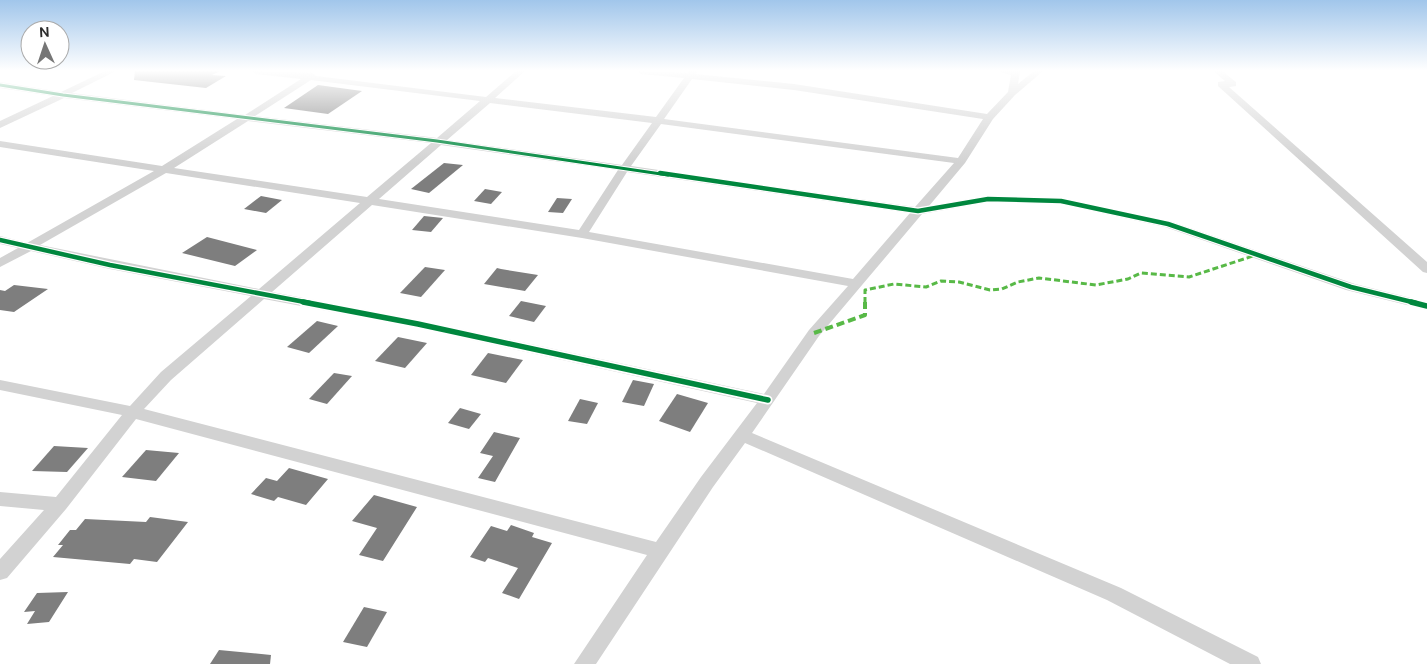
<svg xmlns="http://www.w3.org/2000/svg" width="1427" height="664" font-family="'DM Sans',sans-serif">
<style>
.building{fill:#7e7e7e}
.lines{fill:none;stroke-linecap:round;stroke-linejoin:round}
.minor{fill:#d2d2d2;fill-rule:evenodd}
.quiet-far1{stroke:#58b947;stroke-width:3;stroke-dasharray:6 3;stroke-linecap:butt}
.quiet{stroke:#58b947;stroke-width:4;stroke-dasharray:8 4;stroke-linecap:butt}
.cycleway-far2-casing{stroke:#fff;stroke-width:5}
.cycleway-far1-casing{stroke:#fff;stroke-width:7}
.cycleway-casing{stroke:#fff;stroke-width:9}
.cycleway-far2{stroke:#00873e;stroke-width:3}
.cycleway-far1{stroke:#00873e;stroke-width:4.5}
.cycleway{stroke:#00873e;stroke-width:5.5}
</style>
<rect width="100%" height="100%" fill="#fff"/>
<!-- building -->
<g class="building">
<polygon points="135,71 220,71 212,75 226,76 206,88 134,80"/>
<polygon points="318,85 362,91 328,114 284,108"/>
<polygon points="444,163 463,165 429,193 411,189"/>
<polygon points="485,189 502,192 491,204 474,201"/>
<polygon points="261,196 282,200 266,213 244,209"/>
<polygon points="557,198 572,199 563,213 548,212"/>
<polygon points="424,216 443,218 431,232 412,230"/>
<polygon points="207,237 257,250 235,266 182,253"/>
<polygon points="425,267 445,270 421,297 400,293"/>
<polygon points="497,268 501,269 538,275 525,291 484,284"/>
<polygon points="14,285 48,289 14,312 0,310 0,290 5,291"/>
<polygon points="521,301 546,306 534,322 509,316"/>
<polygon points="317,321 338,326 309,353 287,347"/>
<polygon points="398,337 427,343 405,368 375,361"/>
<polygon points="488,353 523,360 506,383 471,375"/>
<polygon points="334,373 352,376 327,404 309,399"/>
<polygon points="633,380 654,384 644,406 622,402"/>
<polygon points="677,394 708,403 690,432 659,421"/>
<polygon points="580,399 598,403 587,424 568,421"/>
<polygon points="460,408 481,414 469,429 448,423"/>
<polygon points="494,432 520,438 495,482 478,478 493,456 480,453"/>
<polygon points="54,446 88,448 67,472 32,471"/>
<polygon points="146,450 179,453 156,481 122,477"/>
<polygon points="289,468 328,479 306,505 278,497 274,501 251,494 266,478 277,481"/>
<polygon points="374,495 417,507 383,561 359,555 377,528 352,521"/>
<polygon points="150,517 188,522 157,562 134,559 130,564 53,557 63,545 58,545 70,530 76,530 85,519 146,522"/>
<polygon points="511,525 534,533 532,537 552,543 519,599 502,593 518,568 488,558 485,562 470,557 491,526 507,531"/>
<polygon points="68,592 49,622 27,624 35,611 24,612 37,593"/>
<polygon points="364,607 387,612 367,647 343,642"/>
<polygon points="219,650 271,655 270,664 210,664"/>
</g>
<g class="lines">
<!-- minor -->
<g class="minor">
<path d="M105 71H116L72 93 245 115 301 79 256 74 252 71 312 73 316 76 486 97 516 71H525L495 98 656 117 684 78 641 74 637 71 687 73 689 71H697L695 74 794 84 987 114 1008 92 1011 75 998 71H1020L1018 84 1034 71H1043L1015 95 993 119 965 163 929 206 988 196 1061 198 1172 222 1355 284 1427 302V310L1346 290 1165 227 1061 204 988 202 922 214 819 336 752 433 1121 588 1258 657 1261 664H1230L1107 600 745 443 713 487 596 664H574L647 555 136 419 66 509 7 578 0 580V559L44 510 0 506V492L56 497 122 415 0 390V380L130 406 161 372 251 296 110 269 31 251 0 267V258L18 248 0 244V236L27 243 154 171 0 147V141L162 166 237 119 64 98 0 128V121L53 96 0 88V82L61 92ZM692 79 794 90 983 119 958 158 664 119ZM311 80 480 101 437 138 255 116ZM490 103 652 123 622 165 447 140ZM248 121 431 143 367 197 174 168ZM661 124 954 163 915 207 631 166ZM441 145 618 170 579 230 379 199ZM627 172 910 213 853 279 589 232ZM166 173 360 203 259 289 40 245ZM372 205 582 238 848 286 809 330 764 394 418 320 272 292ZM264 299 418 328 757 403 701 477 656 542 144 409 171 380Z"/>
<polygon points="1213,71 1222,71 1236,82 1236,86 1229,87 1427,262 1427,273 1423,272 1218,86 1218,82 1225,81"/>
</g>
<!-- quiet-far1 -->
<polyline class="quiet-far1" points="865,303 865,290 894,284 926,287 941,281 959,282 990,290 1002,289 1018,282 1039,278 1096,285 1128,279 1141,273 1189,277 1256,255"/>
<!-- quiet -->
<polyline class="quiet" points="814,333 865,315 865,302"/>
<!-- cycleway-far2 casing -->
<g class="cycleway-far2-casing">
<polyline id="cycleway-far2" points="0,85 63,95 437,141 668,175"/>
</g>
<!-- cycleway-far1 casing -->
<g class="cycleway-far1-casing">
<g id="cycleway-far1">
<polyline points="660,173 918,211 988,199 1061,201 1168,224 1351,287 1416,303"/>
<polyline points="0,240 110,265 310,303"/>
</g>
</g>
<!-- cycleway casing -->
<g class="cycleway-casing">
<g id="cycleway">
<polyline points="303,302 418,324 768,400"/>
<polyline points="1411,302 1427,306"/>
</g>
</g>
<!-- cycleway-far2 -->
<use href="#cycleway-far2" class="cycleway-far2"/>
<!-- cycleway-far1 -->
<use href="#cycleway-far1" class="cycleway-far1"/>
<!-- cycleway -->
<use href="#cycleway" class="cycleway"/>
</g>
<!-- sky -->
<linearGradient id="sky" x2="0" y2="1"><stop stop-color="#a1c6eb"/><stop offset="0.43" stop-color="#fff"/><stop offset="1" stop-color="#fff" stop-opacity="0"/></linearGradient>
<rect width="1427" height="164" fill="url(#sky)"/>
<!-- north arrow -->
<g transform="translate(45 45) rotate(357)"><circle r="24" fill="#ffffff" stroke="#ababab"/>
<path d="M0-4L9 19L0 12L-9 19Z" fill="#767676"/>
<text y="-8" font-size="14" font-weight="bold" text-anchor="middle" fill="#2d2d2d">N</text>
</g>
</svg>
